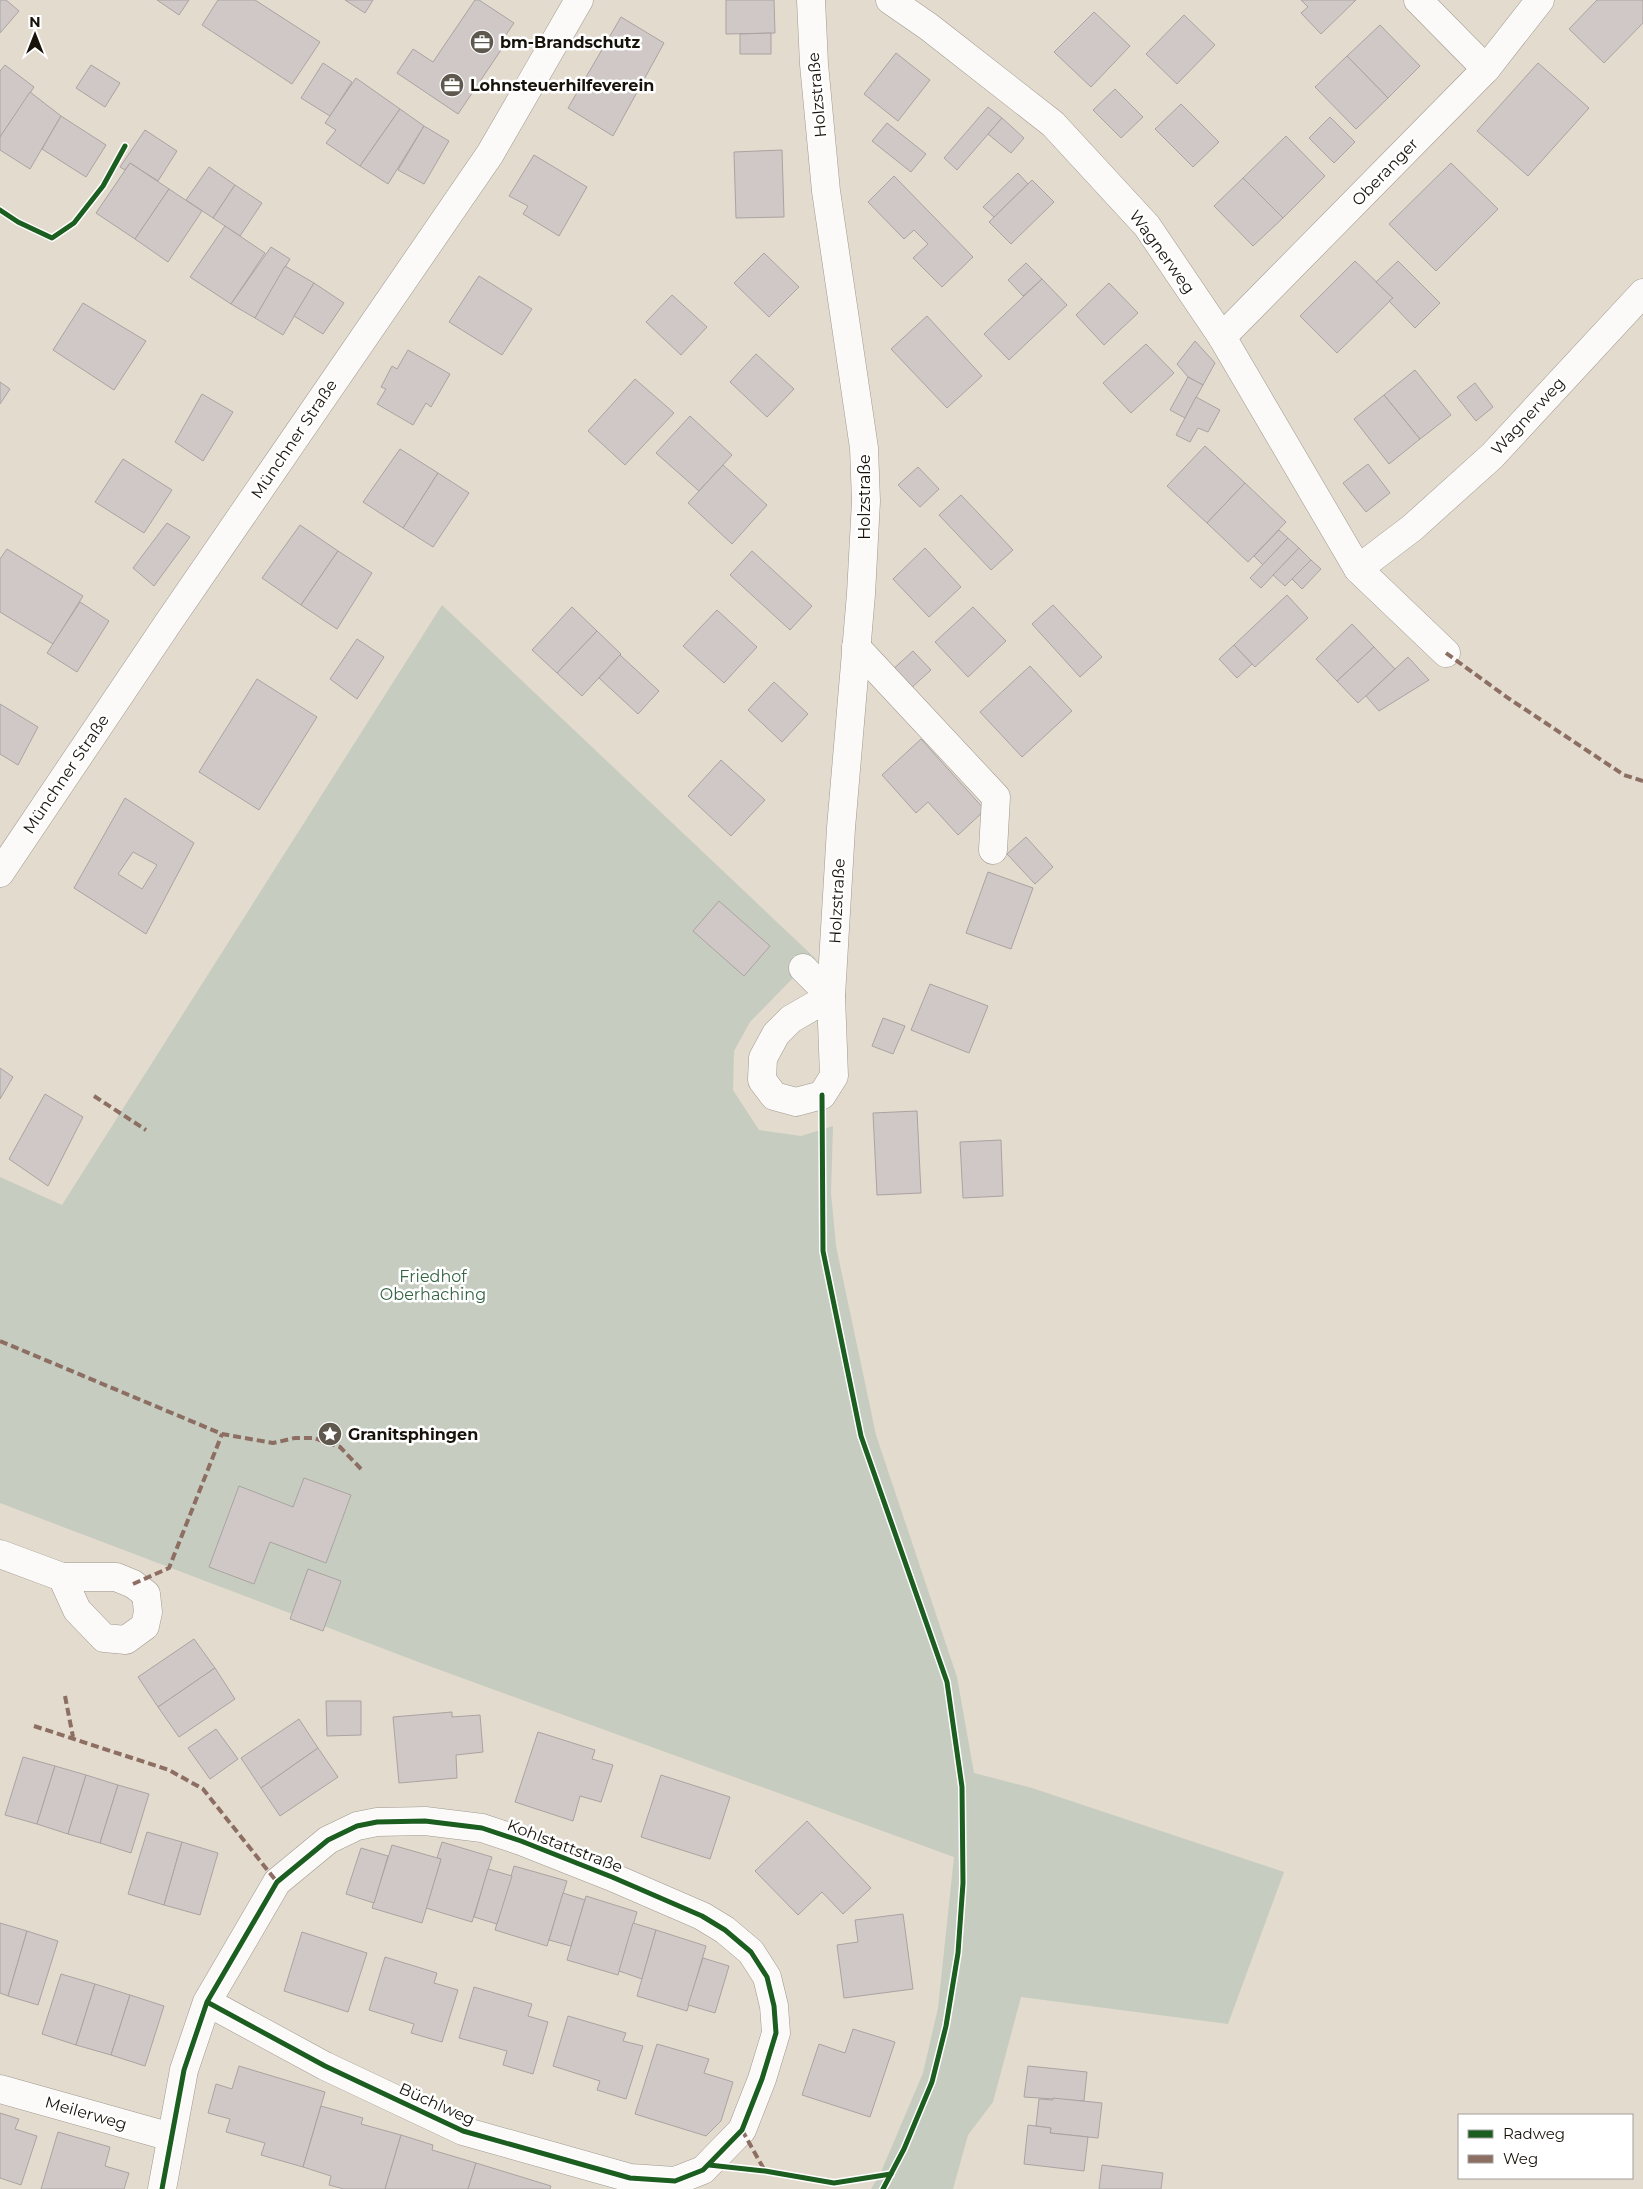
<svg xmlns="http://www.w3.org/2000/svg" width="1643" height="2189" font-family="Montserrat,sans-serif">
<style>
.green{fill:#c6ccbf}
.building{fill:#cfc8c6;stroke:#aaa3a1;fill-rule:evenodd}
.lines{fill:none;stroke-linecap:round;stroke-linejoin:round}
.minor-casing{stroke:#9f988f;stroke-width:29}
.major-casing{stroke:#9f988f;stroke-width:29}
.minor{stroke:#fbfaf8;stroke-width:28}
.major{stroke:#fbfaf8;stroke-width:28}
.quiet{stroke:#8d6e63;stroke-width:4;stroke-dasharray:8 4;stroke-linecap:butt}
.cycleway-casing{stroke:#fff;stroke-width:8}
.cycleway{stroke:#1b5e20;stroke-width:5}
.labels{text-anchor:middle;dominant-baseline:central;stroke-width:5;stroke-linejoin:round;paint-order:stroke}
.poi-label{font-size:16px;font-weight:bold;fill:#17120a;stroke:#fff;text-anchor:start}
.street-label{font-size:16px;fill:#17120a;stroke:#fff}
.park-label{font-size:16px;fill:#356443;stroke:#fff}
</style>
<rect width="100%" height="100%" fill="#e3dbce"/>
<!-- green -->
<polygon class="green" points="442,605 816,959 794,977 750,1022 734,1051 733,1090 759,1130 801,1136 833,1126 831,1193 836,1246 876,1435 957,1677 974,1773 1032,1788 1284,1872 1228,2024 1021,1997 993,2102 968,2135 953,2189 871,2189 881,2172 923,2073 938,2008 954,1857 421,1663 0,1503 0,1177 62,1205"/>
<!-- building -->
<g class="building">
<polygon points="0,0 6,0 19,11 0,33"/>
<polygon points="157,0 189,0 179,15"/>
<polygon points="218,0 255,0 320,42 292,84 202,25"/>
<polygon points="345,0 373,0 365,13"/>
<polygon points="475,0 479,0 514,23 499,45 503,47 458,114 397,73 413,49 433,62"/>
<polygon points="726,0 774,0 775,33 726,34"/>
<polygon points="1301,0 1356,0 1321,34 1301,13 1308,7"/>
<polygon points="1597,0 1643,0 1643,23 1604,63 1569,29"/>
<polygon points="1094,12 1130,46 1091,87 1054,52"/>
<polygon points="1184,15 1215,45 1177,84 1146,54"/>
<polygon points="621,17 664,43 613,136 568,108"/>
<polygon points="1380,25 1420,66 1388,98 1347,56"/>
<polygon points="771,33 771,54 740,54 740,34"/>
<polygon points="896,53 930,80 898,121 864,94"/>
<polygon points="1347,56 1388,98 1356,129 1315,87"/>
<polygon points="323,63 352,82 330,116 301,98"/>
<polygon points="1538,63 1589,108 1528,176 1477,131"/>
<polygon points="5,65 34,87 0,137 0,71"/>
<polygon points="91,65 120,83 105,107 76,88"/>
<polygon points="356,78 400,109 360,166 326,143 336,130 325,123"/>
<polygon points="1115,89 1143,117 1121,138 1093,110"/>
<polygon points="30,92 61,116 30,169 0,150 0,137"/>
<polygon points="1181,104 1219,142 1193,167 1155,129"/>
<polygon points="988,107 1002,118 957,170 944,158"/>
<polygon points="400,109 424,126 388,184 360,166"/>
<polygon points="61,116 106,145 86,177 42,149"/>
<polygon points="1330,117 1355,142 1334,163 1309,138"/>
<polygon points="1002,118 1024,138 1011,153 988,134"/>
<polygon points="887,123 926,154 911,172 872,141"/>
<polygon points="424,126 449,141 424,184 398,170"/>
<polygon points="145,130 177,151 158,181 130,163 125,170 120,167"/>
<polygon points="1286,136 1325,176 1283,218 1243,178"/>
<polygon points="782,150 784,217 736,218 734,152"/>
<polygon points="534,155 587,187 559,236 523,214 528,206 509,196"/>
<polygon points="130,163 169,189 135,239 96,213"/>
<polygon points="1451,163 1498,209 1436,271 1389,224"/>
<polygon points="209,167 235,185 213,218 186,200"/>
<polygon points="1018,173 1028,184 994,217 983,207"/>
<polygon points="894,176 973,257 942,287 913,258 928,244 914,230 904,239 868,202"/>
<polygon points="1243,178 1283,218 1253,246 1214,206"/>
<polygon points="1032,180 1054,202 1011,244 989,222"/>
<polygon points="235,185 262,203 240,236 213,218"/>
<polygon points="169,189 202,211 168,262 135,239"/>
<polygon points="225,226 265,253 231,304 190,277"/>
<polygon points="271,247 290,259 255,318 231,304"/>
<polygon points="764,253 799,287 769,317 734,283"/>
<polygon points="1355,261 1393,298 1337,353 1300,316"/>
<polygon points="1398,261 1440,303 1415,328 1389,301 1393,298 1376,282"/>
<polygon points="1026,263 1042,279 1023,296 1008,280"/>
<polygon points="285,266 314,283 283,335 255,318"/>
<polygon points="479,276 532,309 502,355 449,322"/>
<polygon points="1042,279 1067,305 1009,360 984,334"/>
<polygon points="314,283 344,303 323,334 294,316"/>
<polygon points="1109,283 1138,313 1104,345 1076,315"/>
<polygon points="672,295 707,327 681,355 646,322"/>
<polygon points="83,303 146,341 114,390 53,350"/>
<polygon points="927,316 982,376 947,408 891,349"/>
<polygon points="1195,341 1215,363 1203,385 1188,377 1177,364"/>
<polygon points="1146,344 1174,373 1131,413 1103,383"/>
<polygon points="408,350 450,374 431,407 426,403 413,425 377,404 386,389 381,387 392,366 397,369"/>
<polygon points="756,354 794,389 767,417 730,382"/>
<polygon points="1415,370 1451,415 1420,439 1384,395"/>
<polygon points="1188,377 1203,385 1185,418 1170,410"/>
<polygon points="635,379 674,413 625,465 588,431"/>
<polygon points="0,382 10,389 0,404"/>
<polygon points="1475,383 1493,407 1476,421 1457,397"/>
<polygon points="202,394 233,412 203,461 175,442"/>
<polygon points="1384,395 1420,439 1389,464 1354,419"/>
<polygon points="1196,397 1220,410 1208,432 1198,428 1190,442 1176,435"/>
<polygon points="690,416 732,455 699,491 656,453"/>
<polygon points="1205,446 1245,483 1207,523 1167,486"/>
<polygon points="400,449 438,473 403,528 363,502"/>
<polygon points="123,459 172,490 144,533 95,502"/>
<polygon points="1368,464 1390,493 1366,512 1343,483"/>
<polygon points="723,465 767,505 732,544 688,503"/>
<polygon points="918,467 939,489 920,507 898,485"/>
<polygon points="438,473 469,493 433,547 403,528"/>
<polygon points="1245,483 1286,522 1248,562 1207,523"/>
<polygon points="961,495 1013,550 991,570 939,515"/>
<polygon points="167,523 190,537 154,586 133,568"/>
<polygon points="300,525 338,551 301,605 262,578"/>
<polygon points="1279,530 1288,538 1263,565 1254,556"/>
<polygon points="1288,538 1299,548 1261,588 1250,578"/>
<polygon points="925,548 961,587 929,617 893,579"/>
<polygon points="1299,548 1311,560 1285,586 1273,575"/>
<polygon points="7,549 83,596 53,644 0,612 0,559"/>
<polygon points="338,551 372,573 337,629 301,605"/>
<polygon points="752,551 812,606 790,630 730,575"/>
<polygon points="1311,560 1321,569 1302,589 1292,579"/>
<polygon points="1287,595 1308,618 1255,667 1234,645"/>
<polygon points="80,602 109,621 77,672 47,653"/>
<polygon points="1053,605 1102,657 1080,677 1032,624"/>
<polygon points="572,607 597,631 557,673 532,650"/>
<polygon points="973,607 1006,641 968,677 935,642"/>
<polygon points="717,610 757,647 724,683 683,646"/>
<polygon points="1352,624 1374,647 1337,681 1316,659"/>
<polygon points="597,631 621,654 582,696 557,673"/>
<polygon points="357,639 384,657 357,699 330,679"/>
<polygon points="1234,645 1252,664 1237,678 1219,659"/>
<polygon points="1374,647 1395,669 1358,703 1337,681"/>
<polygon points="913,651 931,670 909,690 891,671"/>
<polygon points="620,655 659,691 638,714 599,678"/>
<polygon points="1408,657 1429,680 1379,711 1366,696"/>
<polygon points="1030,666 1072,711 1022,757 980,712"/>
<polygon points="257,679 317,717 259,810 199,772"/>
<polygon points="774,682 808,714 782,742 748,710"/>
<polygon points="0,704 38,727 18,765 0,754"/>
<polygon points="921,739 985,810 958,835 928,802 916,813 882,775"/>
<polygon points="721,760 765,800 731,836 688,796"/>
<path d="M125 798 194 843 146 934 74 888ZM133 852 157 865 142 889 118 874Z"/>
<polygon points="1026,837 1053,867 1035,884 1007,854"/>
<polygon points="988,872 1033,888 1011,949 966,933"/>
<polygon points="719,901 770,946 744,976 693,931"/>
<polygon points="930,984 988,1006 969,1053 911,1030"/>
<polygon points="883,1018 905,1026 893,1054 872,1046"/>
<polygon points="0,1068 13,1077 0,1099"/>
<polygon points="45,1094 83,1117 48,1186 9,1159"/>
<polygon points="917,1111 921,1193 877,1195 873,1113"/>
<polygon points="1001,1140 1003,1196 963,1198 960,1142"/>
<polygon points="304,1478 351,1495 326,1563 270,1542 254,1584 209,1567 239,1486 293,1507"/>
<polygon points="308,1569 341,1581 323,1631 290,1619"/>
<polygon points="194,1639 215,1668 158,1707 138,1677"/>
<polygon points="215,1668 235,1699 179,1737 158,1707"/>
<polygon points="326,1701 361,1701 361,1735 327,1736"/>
<polygon points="452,1712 452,1717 480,1715 483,1752 456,1755 457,1778 399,1783 393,1717"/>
<polygon points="299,1719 318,1748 261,1788 241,1758"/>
<polygon points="216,1729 238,1759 210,1779 188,1748"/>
<polygon points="538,1732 595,1750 592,1759 613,1765 601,1802 580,1796 573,1821 515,1802"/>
<polygon points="318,1748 338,1777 280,1816 261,1788"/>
<polygon points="23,1757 55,1766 37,1824 5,1815"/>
<polygon points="55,1766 86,1775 68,1834 37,1824"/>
<polygon points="86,1775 118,1785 100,1843 68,1834"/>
<polygon points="661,1775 730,1797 710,1859 641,1837"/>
<polygon points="118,1785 149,1794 131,1853 100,1843"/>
<polygon points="807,1821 871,1888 843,1914 822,1892 798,1915 755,1871"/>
<polygon points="147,1832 182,1842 164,1905 128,1894"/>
<polygon points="182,1842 218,1853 200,1915 164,1905"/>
<polygon points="442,1842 492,1857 472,1922 426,1908 441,1859 437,1858"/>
<polygon points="392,1845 441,1859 422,1923 372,1908"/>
<polygon points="361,1848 388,1856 374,1903 346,1894"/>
<polygon points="514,1866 567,1881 547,1946 495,1930"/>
<polygon points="488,1869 512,1876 497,1924 474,1917"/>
<polygon points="563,1893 585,1900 571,1946 549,1940"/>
<polygon points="586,1896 637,1912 618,1975 567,1960"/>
<polygon points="903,1914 913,1989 844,1998 837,1945 858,1942 855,1920"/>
<polygon points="0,1923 27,1931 8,1996 0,1993"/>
<polygon points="633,1923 656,1930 642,1979 619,1971"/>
<polygon points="656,1930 706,1946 687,2011 637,1996"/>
<polygon points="27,1931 58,1941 38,2005 8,1996"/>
<polygon points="302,1932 367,1953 348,2012 284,1991"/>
<polygon points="385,1957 437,1973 434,1983 458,1990 442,2042 411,2033 414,2024 369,2010"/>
<polygon points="703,1958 729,1966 715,2013 688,2005"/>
<polygon points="61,1974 95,1984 76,2045 42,2034"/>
<polygon points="95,1984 130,1995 111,2055 76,2045"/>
<polygon points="474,1987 532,2004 528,2016 548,2022 533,2074 503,2065 507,2051 459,2038"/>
<polygon points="130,1995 164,2006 145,2066 111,2055"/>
<polygon points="568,2016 626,2033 623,2041 643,2046 626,2099 597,2090 600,2081 553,2066"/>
<polygon points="853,2029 895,2042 870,2117 802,2095 819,2044 845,2053"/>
<polygon points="657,2044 709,2059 704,2073 733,2082 721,2121 706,2136 635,2114"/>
<polygon points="239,2066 325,2092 303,2167 261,2155 265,2143 226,2132 230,2119 208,2113 216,2084 232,2089"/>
<polygon points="1028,2066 1087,2072 1084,2101 1024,2097"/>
<polygon points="1053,2098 1102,2103 1098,2138 1050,2133 1051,2128 1036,2126 1039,2099 1053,2100"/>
<polygon points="321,2106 363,2118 361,2124 401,2135 385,2189 344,2189 329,2185 331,2176 303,2167"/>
<polygon points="0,2113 19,2119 15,2129 37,2136 21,2185 0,2178"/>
<polygon points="1028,2125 1051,2128 1050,2133 1088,2137 1084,2171 1024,2164"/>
<polygon points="58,2132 110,2147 105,2166 129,2173 124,2189 41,2189"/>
<polygon points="401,2135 433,2145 432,2150 476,2163 468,2189 385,2189"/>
<polygon points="476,2163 551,2186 550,2189 468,2189"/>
<polygon points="1102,2165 1163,2173 1161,2189 1099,2189"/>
</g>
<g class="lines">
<!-- minor casing -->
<g class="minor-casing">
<g id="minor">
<polyline points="811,0 814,64 826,191 864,448 866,501 861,594 841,828 831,996 834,1076 822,1095 796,1102 774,1096 762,1080 763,1058 776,1034 791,1019 831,996"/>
<polyline points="890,0 929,27 1053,124 1147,226 1222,337 1358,569 1446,653"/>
<polyline points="1418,0 1486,69"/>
<polyline points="1222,337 1486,69 1540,0"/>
<polyline points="1358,569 1412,528 1492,456 1643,293"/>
<polyline points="856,647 996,797 993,850"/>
<polyline points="803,968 831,996"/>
<polyline points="0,1554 62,1577 116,1577 133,1584 146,1594 148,1612 145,1626 126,1640 104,1638 77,1610 62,1577"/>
<polyline points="0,2089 171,2137"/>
<polyline points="162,2189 184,2070 207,2002 277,1882 328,1840 357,1826 377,1822 425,1821 482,1828 521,1841 612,1877 702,1916 725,1930 751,1952 767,1977 774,2006 776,2033 762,2079 742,2130 703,2170 675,2181 630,2178 463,2131 325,2066 207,2002"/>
</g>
</g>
<!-- major casing -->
<g class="major-casing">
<polyline id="major" points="0,873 168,623 490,154 579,0"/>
</g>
<!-- minor -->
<use href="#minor" class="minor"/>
<!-- major -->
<use href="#major" class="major"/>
<!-- quiet -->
<g class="quiet">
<polyline points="1446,653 1508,698 1624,775 1643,781"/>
<polyline points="94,1096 146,1130"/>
<polyline points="0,1341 222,1434 273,1443 295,1438 314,1438 340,1447 361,1469"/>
<polyline points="133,1584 169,1568 222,1434"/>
<polyline points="65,1696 73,1737"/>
<polyline points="34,1726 169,1770 203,1789 277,1882"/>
<polyline points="742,2130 765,2171"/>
</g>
<!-- cycleway casing -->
<g class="cycleway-casing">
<g id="cycleway">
<polyline points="0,210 18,222 52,238 74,223 103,186 125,146"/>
<polyline points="822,1095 823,1251 861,1436 947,1682 962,1787 963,1883 958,1953 946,2026 932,2082 904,2149 883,2189"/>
<polyline points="709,2165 765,2171 834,2183 891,2174"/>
<polyline points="162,2189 184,2070 207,2002 277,1882 328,1840 357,1826 377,1822 425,1821 482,1828 521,1841 612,1877 702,1916 725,1930 751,1952 767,1977 774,2006 776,2033 762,2079 742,2130 703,2170 675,2181 630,2178 463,2131 325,2066 207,2002"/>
</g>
</g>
<!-- cycleway -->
<use href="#cycleway" class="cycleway"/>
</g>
<!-- icons -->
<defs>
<g id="office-disc" transform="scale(1.25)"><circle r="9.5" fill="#5e584f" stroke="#fff"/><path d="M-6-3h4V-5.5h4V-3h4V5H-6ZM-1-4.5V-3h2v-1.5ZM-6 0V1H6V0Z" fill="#fff"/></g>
<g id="sight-disc" transform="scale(1.25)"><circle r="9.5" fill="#5e584f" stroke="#fff"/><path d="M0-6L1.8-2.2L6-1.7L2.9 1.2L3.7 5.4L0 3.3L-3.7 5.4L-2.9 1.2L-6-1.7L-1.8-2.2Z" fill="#fff"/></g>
</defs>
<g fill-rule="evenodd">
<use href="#office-disc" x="482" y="42"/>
<use href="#office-disc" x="452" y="85"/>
<use href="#sight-disc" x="330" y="1434"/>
</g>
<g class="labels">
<!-- poi labels -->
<g class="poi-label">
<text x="500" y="42">bm-Brandschutz</text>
<text x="470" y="85">Lohnsteuerhilfeverein</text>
<text x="348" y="1434">Granitsphingen</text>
</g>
<!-- street labels -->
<g class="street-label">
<text transform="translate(817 95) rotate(-95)">Holzstraße</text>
<text transform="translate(1385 172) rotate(-46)">Oberanger</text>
<text transform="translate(1162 252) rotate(54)">Wagnerweg</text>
<text transform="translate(1528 416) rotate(-47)">Wagnerweg</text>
<text transform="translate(294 439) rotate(-56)">Münchner Straße</text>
<text transform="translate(864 497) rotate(-90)">Holzstraße</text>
<text transform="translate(66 774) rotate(-56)">Münchner Straße</text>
<text transform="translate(837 901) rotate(-87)">Holzstraße</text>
<text transform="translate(565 1846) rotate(21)">Kohlstattstraße</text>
<text transform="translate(437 2104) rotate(24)">Büchlweg</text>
<text transform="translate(86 2113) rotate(16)">Meilerweg</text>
</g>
<!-- park labels -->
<g class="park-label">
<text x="433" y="1276">Friedhof<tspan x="433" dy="18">Oberhaching</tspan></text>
</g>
</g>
<!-- legend -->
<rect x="1458" y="2114" width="175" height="65" fill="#ffffff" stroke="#a2a09d"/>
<rect x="1468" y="2130" width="25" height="8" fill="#1b5e20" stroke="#a2a09d"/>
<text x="1503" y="2139" font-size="15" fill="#17120a">Radweg</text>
<rect x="1468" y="2155" width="25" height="8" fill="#8d6e63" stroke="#a2a09d"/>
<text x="1503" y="2164" font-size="15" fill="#17120a">Weg</text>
<!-- north arrow -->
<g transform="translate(35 35)" stroke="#ffffff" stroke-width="4" paint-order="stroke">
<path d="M0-4L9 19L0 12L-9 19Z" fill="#17120a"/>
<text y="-8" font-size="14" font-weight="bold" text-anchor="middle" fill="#17120a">N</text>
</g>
</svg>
